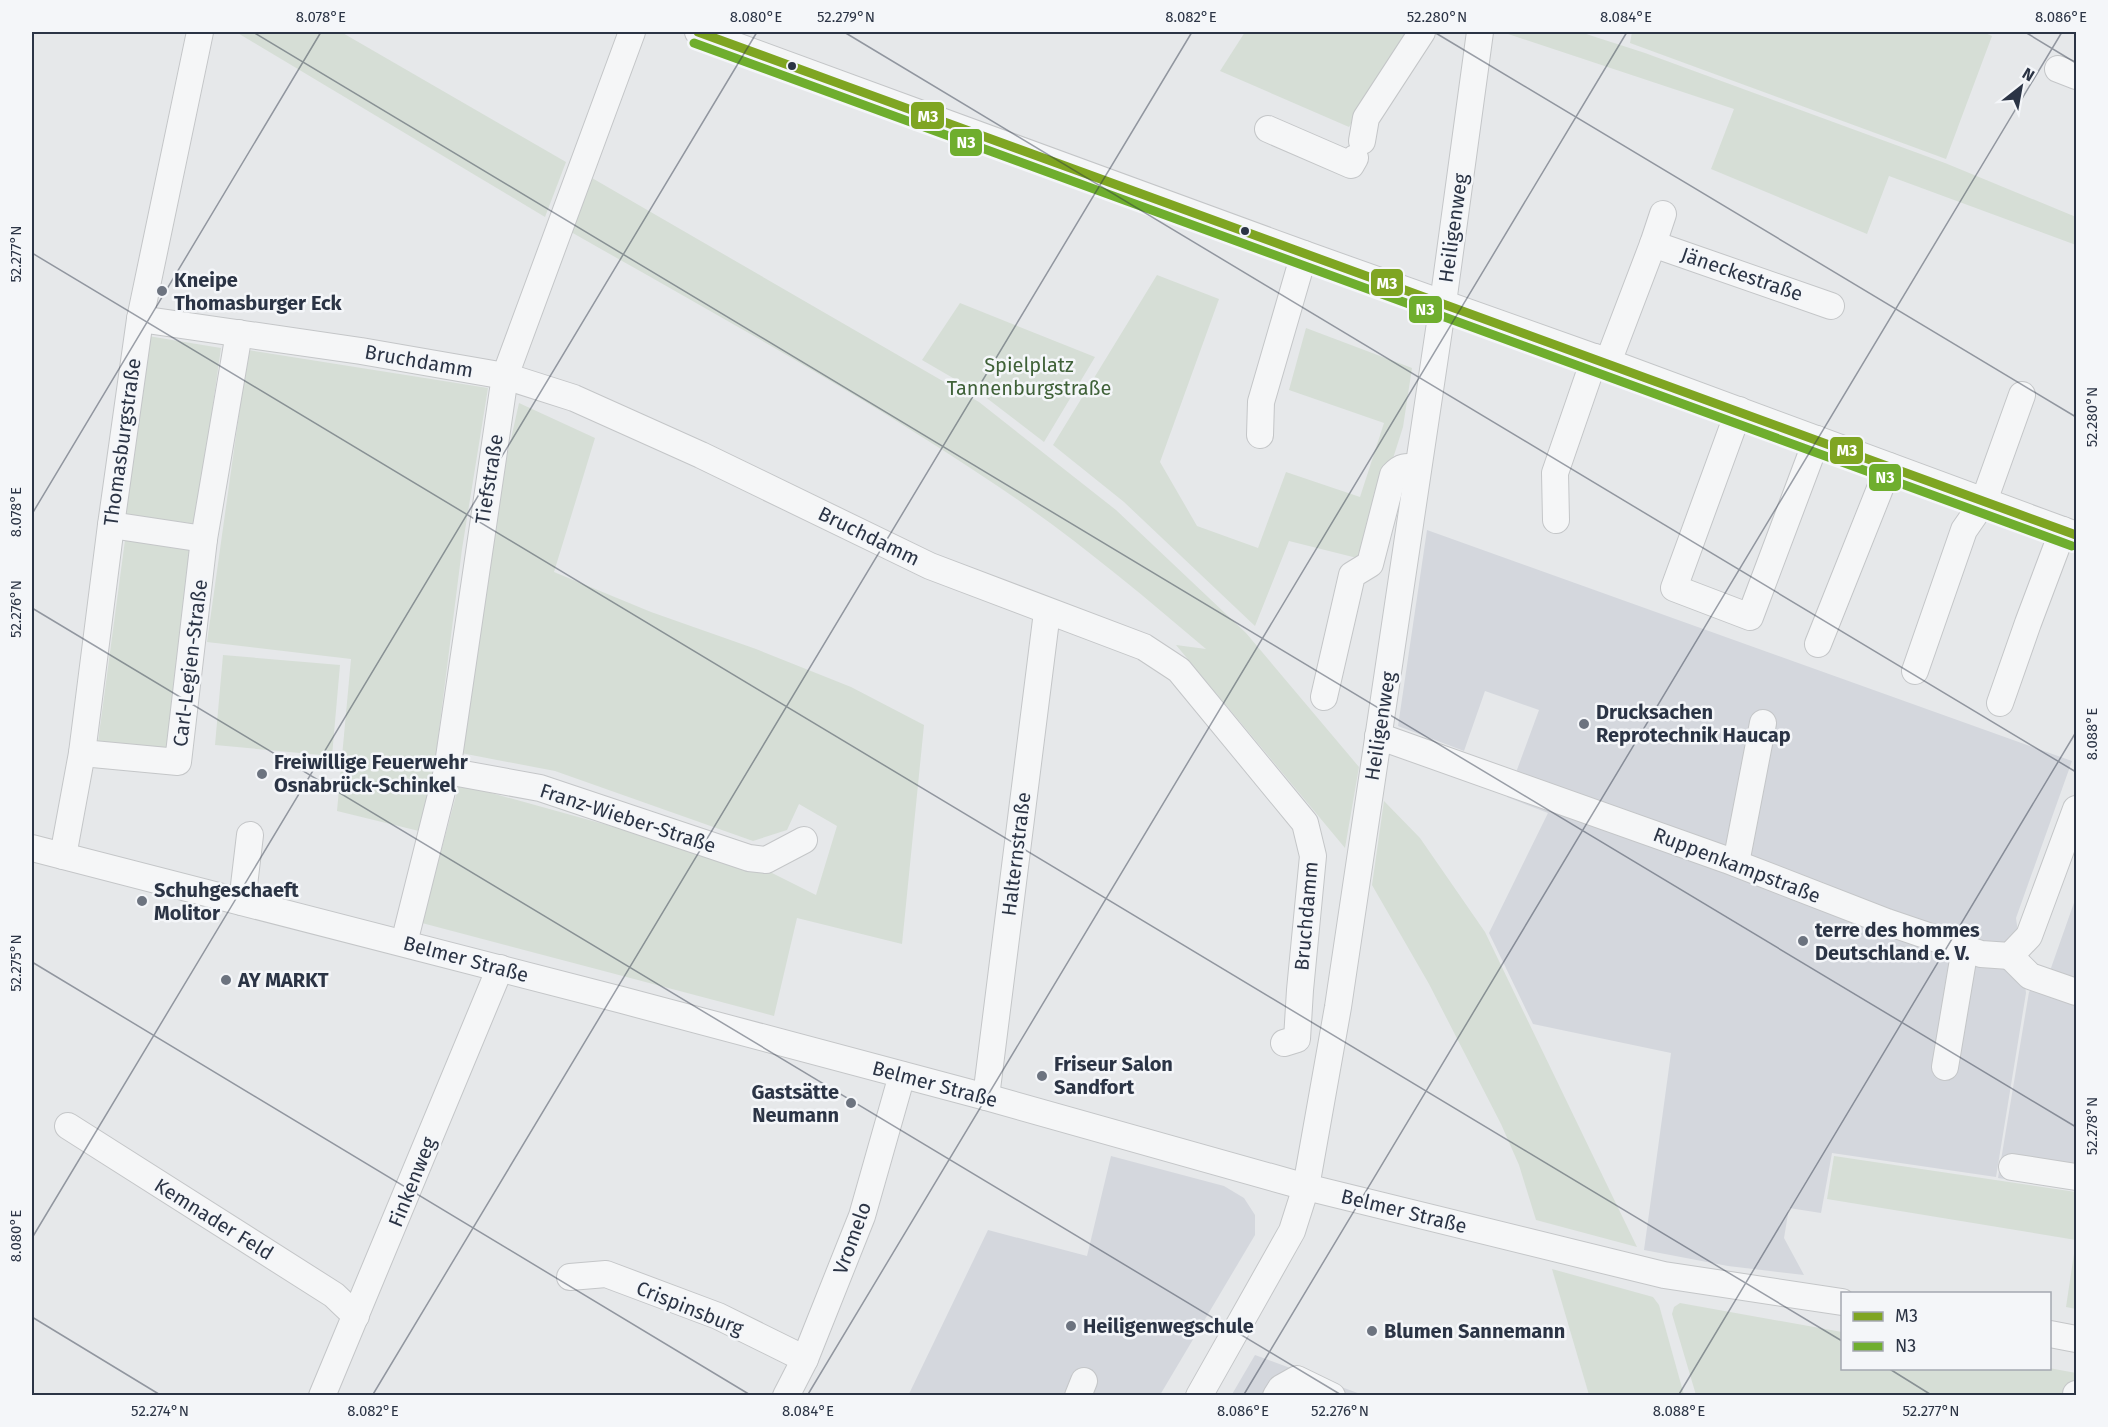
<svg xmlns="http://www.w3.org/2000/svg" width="2108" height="1427" font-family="'Fira Sans',sans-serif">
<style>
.built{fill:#d4d7dd}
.green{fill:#d6ded6}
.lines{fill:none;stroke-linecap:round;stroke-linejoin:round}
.minor-casing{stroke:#c4c6c8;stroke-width:28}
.minor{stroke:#f5f6f7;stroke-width:26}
.bus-1-casing{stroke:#f4f6f9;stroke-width:14}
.bus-2-casing{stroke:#f4f6f9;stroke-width:14}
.bus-1{stroke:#7fa522;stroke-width:9}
.bus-2{stroke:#6fae2e;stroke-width:9}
.ticks{fill:none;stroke:#2b3445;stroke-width:1.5;stroke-opacity:0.45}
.bus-dot{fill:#2b3445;stroke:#f4f6f9;stroke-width:2}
.poi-dot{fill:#6c737f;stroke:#f4f6f9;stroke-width:2}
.labels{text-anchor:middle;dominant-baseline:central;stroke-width:5;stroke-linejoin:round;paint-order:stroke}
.street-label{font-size:20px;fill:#2b3445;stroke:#f4f6f9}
.poi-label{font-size:20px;font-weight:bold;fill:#2b3445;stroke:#f4f6f9;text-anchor:start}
.park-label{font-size:20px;fill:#3f6138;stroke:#f4f6f9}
.line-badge{stroke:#f4f6f9;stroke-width:2}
.badge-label{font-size:16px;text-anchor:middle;font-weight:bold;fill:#fff}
.neatline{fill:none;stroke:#2b3445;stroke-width:2}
.ticks-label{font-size:15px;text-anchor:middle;fill:#2b3445}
</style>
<rect width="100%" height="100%" fill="#e6e8ea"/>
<!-- built -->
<g class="built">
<polygon points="1427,530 2072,761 2016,918 2026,993 1996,1177 1832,1153 1821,1213 1789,1208 1784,1238 1804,1275 1728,1266 1644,1250 1671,1053 1533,1024 1489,933 1548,813 1507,797 1539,710 1485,691 1464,751 1398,726"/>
<polygon points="2076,897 2076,1190 1998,1178 2029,992 2051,968"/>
<polygon points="1111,1156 1224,1186 1244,1198 1255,1215 1255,1235 1160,1395 908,1396 988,1230 1087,1256"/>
<polygon points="1255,1355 1363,1395 1231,1396"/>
</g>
<!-- green -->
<g class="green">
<polygon points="236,32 341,32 566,162 545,217"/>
<polygon points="1245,32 1407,32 1349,127 1220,71"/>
<polygon points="1502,32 1580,32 1645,53 1945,163 2076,217 2076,245 1889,176 1867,234 1711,169 1734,109"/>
<polygon points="1632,32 1983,32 1992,36 1946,159 1630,43"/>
<path d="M592 178 979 402 1116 510 1246 633 1359 767 1345 848 1176 645 1206 649C1139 592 1072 536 999 487 861 394 715 314 571 232Z"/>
<polygon points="1157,275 1219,299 1160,462 1197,526 1258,548 1286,472 1360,497 1384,423 1289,390 1306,328 1412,368 1403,427 1361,559 1289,541 1255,626 1124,502 1053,445"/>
<polygon points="960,303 1095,357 1044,442 984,396 922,360"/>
<polygon points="148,336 221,348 196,524 124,514"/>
<polygon points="248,350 488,388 462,549 434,770 419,831 337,811 351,659 207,642"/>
<polygon points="519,403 595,438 554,572 651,612 756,649 851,687 924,725 902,944 797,918 774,1016 422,923 459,784 762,868 816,895 837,826 799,804 787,830 753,841 555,771 461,753 485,555"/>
<polygon points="125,540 192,549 169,748 98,742"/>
<polygon points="223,655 340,665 332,756 215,745"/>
<polygon points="1384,801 1420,838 1485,932 1637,1247 1536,1220 1519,1165 1501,1124 1429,984 1372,885"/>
<polygon points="1834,1156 2076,1192 2076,1240 1827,1199"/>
<polygon points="2075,1247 2076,1248 2076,1309 2066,1307"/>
<polygon points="1552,1269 1653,1297 1659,1305 1684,1395 1589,1395"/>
<polygon points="1680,1303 1842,1332 1842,1368 2049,1368 2076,1373 2076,1395 1696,1395 1672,1314 1674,1307"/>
</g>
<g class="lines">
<!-- minor casing -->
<g class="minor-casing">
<g id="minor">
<polyline points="698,32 1304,254 1608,362 2076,535"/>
<polyline points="2058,69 2076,76"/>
<polyline points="1268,129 1351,165 1355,158"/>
<polyline points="1362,141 1366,118 1422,32"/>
<polyline points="1653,244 1663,214"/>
<polyline points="140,319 361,351 505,376 574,398 701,455 930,566 1144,647 1179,670 1305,823 1313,856 1300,990 1297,1039 1284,1043"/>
<polyline points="1608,362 1653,244 1831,306"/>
<polyline points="1739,410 1674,588 1750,617 1817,439"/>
<polyline points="1260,435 1261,402 1304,254"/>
<polyline points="1556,520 1555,473 1595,357"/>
<polyline points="111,525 204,539"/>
<polyline points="1818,644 1889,466"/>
<polyline points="1915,671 1964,530 1984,501 2022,395"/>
<path d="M1324 697 1352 575 1370 564 1393 475C1401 466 1406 466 1418 468"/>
<polyline points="2000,703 2028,623 2063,530"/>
<polyline points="1378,736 1727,860 1887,922 1981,954 2010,956 2029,936 2076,809"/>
<polyline points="82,753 178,762 204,539 239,333"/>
<polyline points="447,771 540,788 749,858 766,860 804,840"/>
<polyline points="32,848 622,1000 986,1097 1306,1187 1664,1275 1842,1302"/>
<polyline points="63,856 82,753 111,525 140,319 200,32"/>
<polyline points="1736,863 1763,723"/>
<polyline points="242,902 250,835"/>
<polyline points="404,943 447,771 505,376 632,32"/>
<polyline points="2010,956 2030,976 2076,992"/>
<polyline points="1945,1067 1965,948"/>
<polyline points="986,1097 1047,612"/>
<polyline points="68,1126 334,1295 356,1316"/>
<polyline points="2012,1167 2076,1177"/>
<polyline points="570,1277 606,1274 718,1316 805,1359"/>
<polyline points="2050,1334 2076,1339"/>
<polyline points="322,1396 500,968"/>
<polyline points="786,1396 805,1359 862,1216 902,1075"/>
<polyline points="1078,1396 1084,1381"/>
<polyline points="1199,1396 1292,1231 1306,1187 1338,1007 1443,303 1480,32"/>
<polyline points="1276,1396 1281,1388 1297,1379 1332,1396"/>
<polyline points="2076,1396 2076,1394"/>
</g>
</g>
<!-- minor -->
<use href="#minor" class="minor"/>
<!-- bus-1 casing -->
<g class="bus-1-casing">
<path id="bus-1" d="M698 32C1157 200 1617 365 2076 535"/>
</g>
<!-- bus-2 casing -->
<g class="bus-2-casing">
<path id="bus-2" d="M694 43C1153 211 1613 377 2072 546"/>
</g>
<!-- bus-1 -->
<use href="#bus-1" class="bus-1"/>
<!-- bus-2 -->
<use href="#bus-2" class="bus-2"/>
</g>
<!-- ticks -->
<path class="ticks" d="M253 32 2076 1127M844 32 2076 772M1434 32 2076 417M2025 32 2076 63M32 253 1842 1341M32 514 321 32M32 608 1343 1396M32 962 752 1396M32 1238 757 32M32 1317 162 1396M1888 1368 1933 1396M372 1396 1192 32M807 1396 1627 32M1243 1396 2062 32M1678 1396 2076 732"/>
<!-- markers -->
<g class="bus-dot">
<circle cx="792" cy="66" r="5"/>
<circle cx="1245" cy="231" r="5"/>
</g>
<g class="poi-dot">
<circle cx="162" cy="291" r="6"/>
<circle cx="1584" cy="724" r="6"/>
<circle cx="262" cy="774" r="6"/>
<circle cx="142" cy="901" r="6"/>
<circle cx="1803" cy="941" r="6"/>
<circle cx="226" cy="980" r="6"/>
<circle cx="1042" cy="1076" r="6"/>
<circle cx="851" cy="1103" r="6"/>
<circle cx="1071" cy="1326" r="6"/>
<circle cx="1372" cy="1331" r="6"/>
</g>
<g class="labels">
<!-- street labels -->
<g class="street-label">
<text transform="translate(1453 228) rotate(-82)">Heiligenweg</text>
<text transform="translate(1742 274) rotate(19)">Jäneckestraße</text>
<text transform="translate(419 361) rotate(10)">Bruchdamm</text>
<text transform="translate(122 442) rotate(-82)">Thomasburgstraße</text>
<text transform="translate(489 479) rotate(-81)">Tiefstraße</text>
<text transform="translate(869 536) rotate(26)">Bruchdamm</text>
<text transform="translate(190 663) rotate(-83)">Carl-Legien-Straße</text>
<text transform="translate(1380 726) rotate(-81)">Heiligenweg</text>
<text transform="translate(628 818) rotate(18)">Franz-Wieber-Straße</text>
<text transform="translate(1016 854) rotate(-83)">Halternstraße</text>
<text transform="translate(1737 865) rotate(21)">Ruppenkampstraße</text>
<text transform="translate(1306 916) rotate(-85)">Bruchdamm</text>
<text transform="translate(466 959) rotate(15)">Belmer Straße</text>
<text transform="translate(935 1084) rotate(15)">Belmer Straße</text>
<text transform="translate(412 1182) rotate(-68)">Finkenweg</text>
<text transform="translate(1404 1211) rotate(14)">Belmer Straße</text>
<text transform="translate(214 1219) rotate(32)">Kemnader Feld</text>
<text transform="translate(852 1238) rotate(-70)">Vromelo</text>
<text transform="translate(690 1308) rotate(22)">Crispinsburg</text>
</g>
<!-- poi labels -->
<g class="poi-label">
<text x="174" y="280">Kneipe<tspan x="174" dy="23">Thomasburger Eck</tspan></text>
<text x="1596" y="712">Drucksachen<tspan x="1596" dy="23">Reprotechnik Haucap</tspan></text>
<text x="274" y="762">Freiwillige Feuerwehr<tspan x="274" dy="23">Osnabrück-Schinkel</tspan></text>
<text x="154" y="890">Schuhgeschaeft<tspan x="154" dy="23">Molitor</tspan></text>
<text x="1815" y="930">terre des hommes<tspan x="1815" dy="23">Deutschland e. V.</tspan></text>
<text x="238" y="980">AY MARKT</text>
<text x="1054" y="1064">Friseur Salon<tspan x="1054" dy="23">Sandfort</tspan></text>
<text x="839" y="1092" text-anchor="end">Gastsätte<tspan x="839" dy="23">Neumann</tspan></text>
<text x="1083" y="1326">Heiligenwegschule</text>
<text x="1384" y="1331">Blumen Sannemann</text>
</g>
<!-- park labels -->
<g class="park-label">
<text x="1029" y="365">Spielplatz<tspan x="1029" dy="23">Tannenburgstraße</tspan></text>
</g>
</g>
<g class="line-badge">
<rect x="910" y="101" width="35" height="29" rx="6" fill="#7fa522"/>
<rect x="949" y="128" width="34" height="29" rx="6" fill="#6fae2e"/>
<rect x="1370" y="268" width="34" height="29" rx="6" fill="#7fa522"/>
<rect x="1408" y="295" width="35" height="29" rx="6" fill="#6fae2e"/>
<rect x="1829" y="436" width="35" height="29" rx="6" fill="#7fa522"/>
<rect x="1868" y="463" width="34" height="29" rx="6" fill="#6fae2e"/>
</g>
<g class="badge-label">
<text x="928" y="122">M3</text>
<text x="966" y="148">N3</text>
<text x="1387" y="289">M3</text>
<text x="1425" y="315">N3</text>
<text x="1847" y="456">M3</text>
<text x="1885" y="483">N3</text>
</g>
<!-- border -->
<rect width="2108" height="1427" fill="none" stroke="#f4f6f9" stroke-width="66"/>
<!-- legend -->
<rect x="1841" y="1292" width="210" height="78" fill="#f4f6f9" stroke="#a4a8b1" stroke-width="1.5"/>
<rect x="1853" y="1312" width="30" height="9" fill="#7fa522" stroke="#a4a8b1" stroke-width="1.5"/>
<text x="1895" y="1322" font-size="18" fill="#2b3445">M3</text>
<rect x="1853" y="1342" width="30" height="9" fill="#6fae2e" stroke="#a4a8b1" stroke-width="1.5"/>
<text x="1895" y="1352" font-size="18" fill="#2b3445">N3</text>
<!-- north arrow -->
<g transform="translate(2021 87) rotate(31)" stroke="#f4f6f9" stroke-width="4.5" paint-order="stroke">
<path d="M0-4.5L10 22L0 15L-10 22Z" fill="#2b3445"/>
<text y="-9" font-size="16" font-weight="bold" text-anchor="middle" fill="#2b3445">N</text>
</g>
<rect x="33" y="33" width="2042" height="1361" class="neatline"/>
<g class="ticks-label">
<text x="321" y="22">8.078°E</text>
<text x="756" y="22">8.080°E</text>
<text x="846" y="22">52.279°N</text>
<text x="1191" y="22">8.082°E</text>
<text x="1437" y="22">52.280°N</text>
<text x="1626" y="22">8.084°E</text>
<text x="2061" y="22">8.086°E</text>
<text transform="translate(16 254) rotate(-90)" y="5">52.277°N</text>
<text transform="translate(2092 417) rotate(-90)" y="5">52.280°N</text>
<text transform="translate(16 512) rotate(-90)" y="5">8.078°E</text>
<text transform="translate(16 609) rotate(-90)" y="5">52.276°N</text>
<text transform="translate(2092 734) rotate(-90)" y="5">8.088°E</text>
<text transform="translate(16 963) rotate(-90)" y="5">52.275°N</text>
<text transform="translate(2092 1126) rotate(-90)" y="5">52.278°N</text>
<text transform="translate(16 1236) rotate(-90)" y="5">8.080°E</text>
<text x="160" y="1416">52.274°N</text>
<text x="373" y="1416">8.082°E</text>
<text x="808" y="1416">8.084°E</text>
<text x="1243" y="1416">8.086°E</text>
<text x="1340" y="1416">52.276°N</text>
<text x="1679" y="1416">8.088°E</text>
<text x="1931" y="1416">52.277°N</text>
</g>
</svg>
